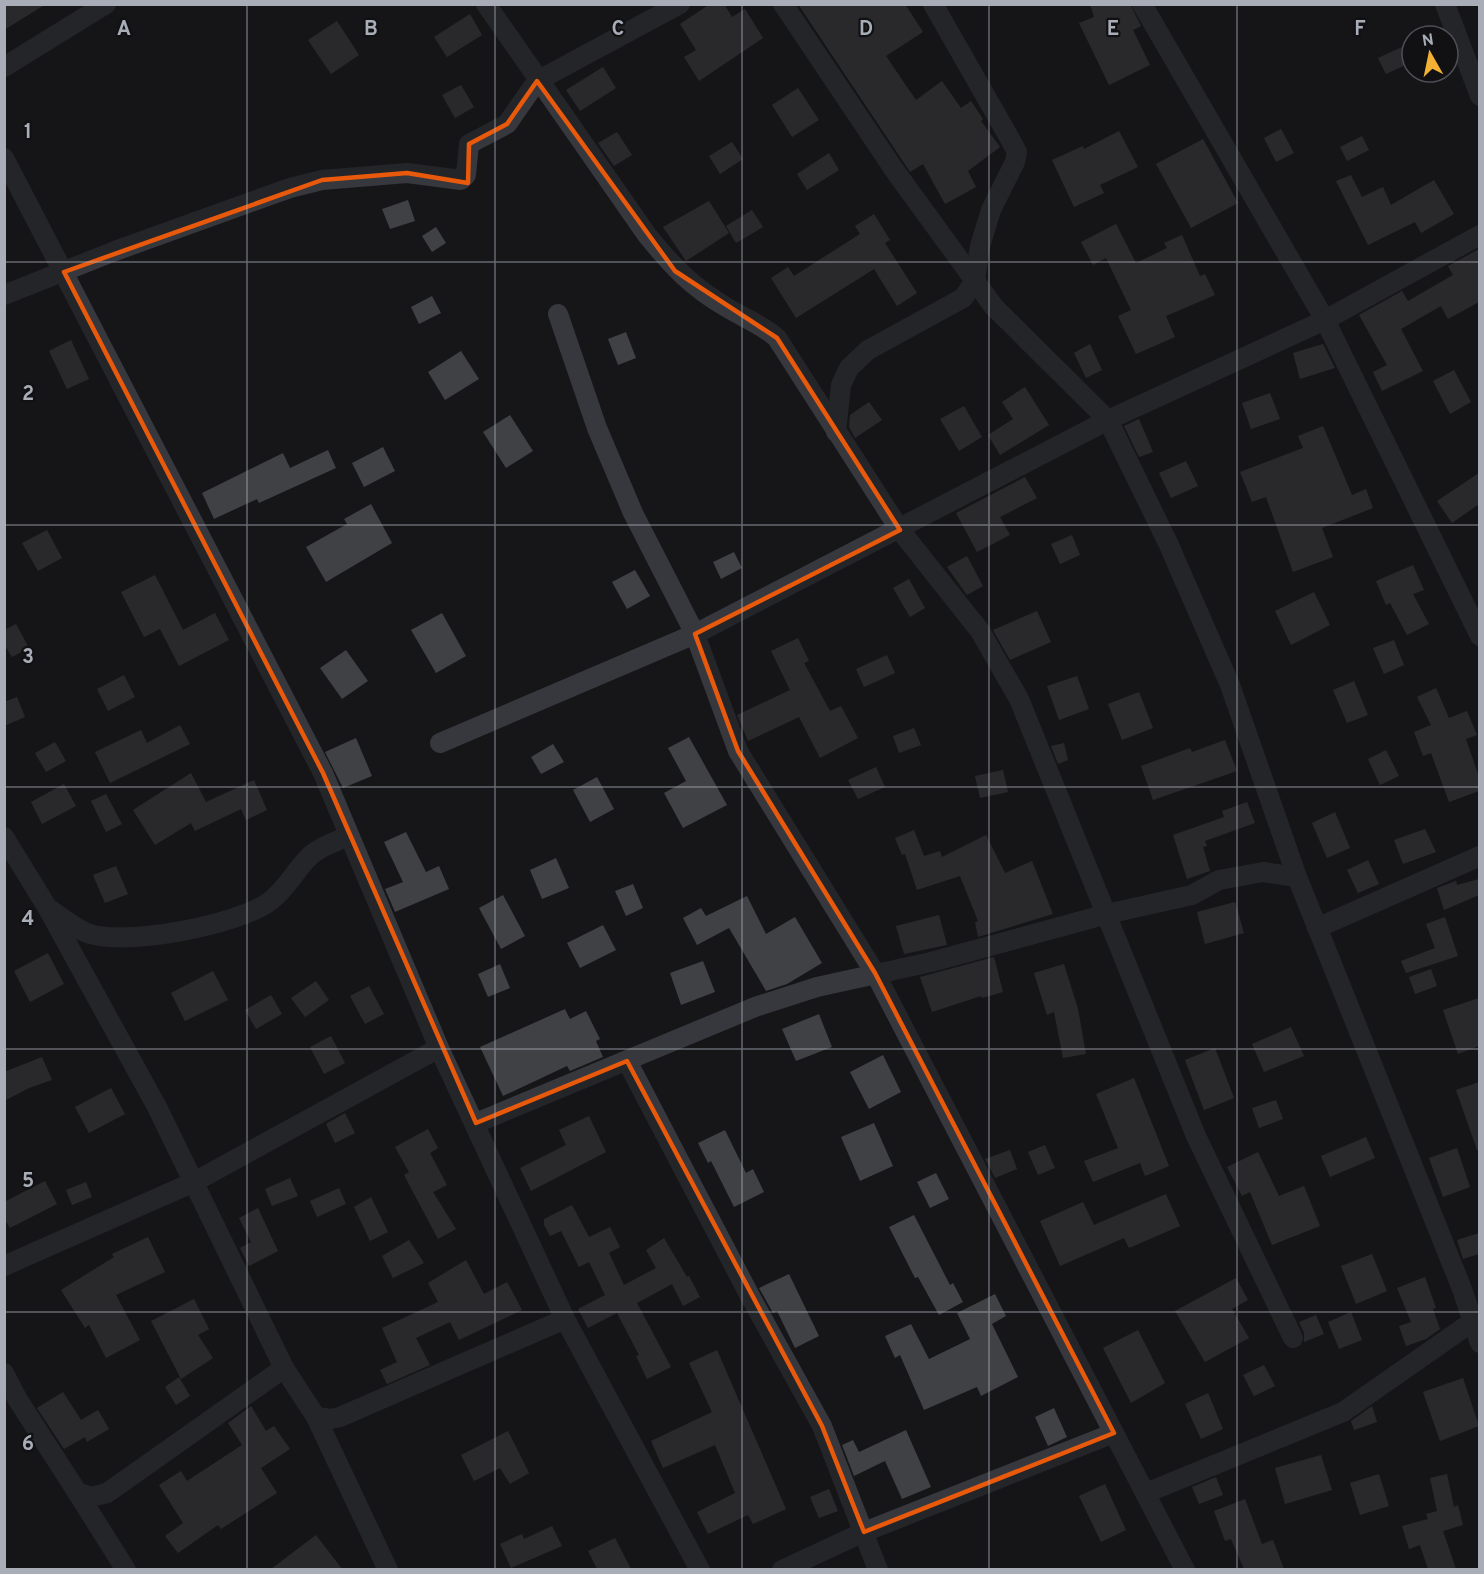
<svg xmlns="http://www.w3.org/2000/svg" width="1484" height="1574" font-family="Overpass,sans-serif">
<style>
.building{fill:#404145}
.lines{fill:none;stroke-linecap:round;stroke-linejoin:round}
.street{stroke:#37383d;stroke-width:20}
.marked{fill:none;stroke:#e8590c;stroke-width:4.5;stroke-linejoin:round}
.grid{fill:none;stroke:#a8adb8;stroke-width:1.5;stroke-opacity:0.55}
.grid-label{font-size:20px;text-anchor:middle;font-weight:bold;fill:#a8adb8;stroke:#111113;stroke-width:4.5;stroke-linejoin:round;paint-order:stroke}
</style>
<rect width="100%" height="100%" fill="#161618"/>
<!-- building -->
<g class="building">
<polygon points="4,4 46,4 4,30"/>
<polygon points="710,4 724,4 732,17 745,9 763,38 699,81 684,57 696,50 680,24"/>
<polygon points="798,4 905,4 923,32 886,56 907,87 916,100 942,81 961,108 971,101 983,119 981,121 1000,147 968,171 976,187 945,204 923,164 910,172"/>
<polygon points="1090,4 1130,4 1141,26 1133,30 1150,65 1109,85 1079,23 1094,17"/>
<polygon points="470,14 482,35 447,57 434,37"/>
<polygon points="337,21 359,55 331,74 308,40"/>
<polygon points="1402,47 1410,63 1386,74 1378,58"/>
<polygon points="603,67 616,88 580,111 566,90"/>
<polygon points="461,85 474,107 455,118 442,95"/>
<polygon points="798,88 819,120 792,137 772,105"/>
<polygon points="1281,129 1294,153 1276,162 1264,138"/>
<polygon points="1119,131 1138,167 1100,185 1104,193 1074,207 1052,160 1083,146 1084,149"/>
<polygon points="617,132 632,155 614,166 598,143"/>
<polygon points="1362,136 1369,150 1347,161 1340,147"/>
<polygon points="1203,139 1238,203 1191,228 1156,164"/>
<polygon points="732,142 743,159 720,174 709,156"/>
<polygon points="829,153 839,170 807,190 797,174"/>
<polygon points="1351,175 1362,197 1383,187 1391,205 1434,180 1454,214 1421,233 1415,222 1368,245 1336,181"/>
<polygon points="408,200 415,221 390,229 382,209"/>
<polygon points="709,201 729,233 686,261 663,227"/>
<polygon points="752,210 763,227 736,243 726,226"/>
<polygon points="874,214 890,240 885,243 917,293 897,306 874,269 796,318 771,278 788,267 794,276 860,234 855,226"/>
<polygon points="1116,224 1136,263 1167,248 1164,243 1182,235 1200,276 1205,274 1215,295 1166,316 1175,337 1136,354 1118,316 1131,310 1106,258 1093,265 1081,242"/>
<polygon points="436,227 446,243 432,252 422,236"/>
<polygon points="1479,249 1479,302 1448,319 1441,306 1401,329 1423,371 1382,391 1373,372 1387,365 1359,315 1402,291 1408,301 1453,275 1448,266"/>
<polygon points="432,296 441,313 419,324 411,307"/>
<polygon points="626,332 636,358 618,365 608,339"/>
<polygon points="71,340 89,379 67,389 49,351"/>
<polygon points="1090,344 1102,370 1086,378 1074,353"/>
<polygon points="1323,344 1335,368 1300,379 1293,353"/>
<polygon points="461,351 479,379 445,400 428,372"/>
<polygon points="1454,370 1471,402 1450,414 1433,381"/>
<polygon points="1025,387 1049,425 1000,455 988,435 1013,419 1002,402"/>
<polygon points="1270,393 1280,419 1251,429 1242,403"/>
<polygon points="869,402 882,420 855,438 849,427 850,415"/>
<polygon points="964,406 982,437 959,451 940,419"/>
<polygon points="510,415 533,451 506,468 483,432"/>
<polygon points="1139,419 1153,452 1139,457 1124,426"/>
<polygon points="1323,426 1352,495 1366,489 1373,508 1322,528 1333,557 1293,572 1266,497 1252,502 1240,472 1303,448 1298,436"/>
<polygon points="383,447 395,471 364,487 352,463"/>
<polygon points="328,450 336,468 259,503 257,499 214,519 202,493 283,453 290,468"/>
<polygon points="1186,461 1198,486 1171,498 1159,473"/>
<polygon points="1479,473 1479,504 1452,523 1437,501"/>
<polygon points="1025,477 1037,498 1000,517 1010,535 977,552 956,513"/>
<polygon points="371,504 392,543 326,582 306,547 347,524 344,519"/>
<polygon points="47,530 62,558 38,571 22,543"/>
<polygon points="1072,535 1080,555 1060,564 1051,544"/>
<polygon points="734,552 742,568 721,579 713,562"/>
<polygon points="967,556 983,586 967,595 947,567"/>
<polygon points="1413,565 1424,590 1413,594 1429,624 1407,635 1390,603 1386,605 1376,581"/>
<polygon points="635,570 650,596 627,609 612,582"/>
<polygon points="155,575 183,630 215,613 229,640 179,666 160,629 144,637 121,592"/>
<polygon points="909,579 925,608 910,617 893,588"/>
<polygon points="1314,592 1330,625 1291,645 1275,611"/>
<polygon points="1037,611 1051,642 1010,660 993,630"/>
<polygon points="442,613 466,656 436,673 411,630"/>
<polygon points="16,624 29,648 12,657 4,644 4,630"/>
<polygon points="798,638 809,661 804,663 830,711 841,706 858,738 820,758 799,717 748,741 737,715 790,690 771,651"/>
<polygon points="1394,640 1404,665 1384,674 1373,648"/>
<polygon points="346,650 368,681 342,699 320,668"/>
<polygon points="887,655 895,673 864,687 856,669"/>
<polygon points="124,675 135,697 108,711 97,689"/>
<polygon points="1077,676 1089,709 1059,720 1047,686"/>
<polygon points="1354,681 1368,715 1347,723 1333,690"/>
<polygon points="1436,688 1449,718 1467,711 1477,735 1466,739 1479,777 1479,791 1449,802 1431,753 1423,756 1414,732 1431,725 1417,697"/>
<polygon points="1139,692 1153,728 1122,740 1108,704"/>
<polygon points="17,697 25,717 4,726 4,702"/>
<polygon points="180,725 190,744 110,783 95,752 141,730 147,743"/>
<polygon points="914,728 921,745 899,753 893,736"/>
<polygon points="689,737 727,805 683,828 664,793 686,781 668,748"/>
<polygon points="356,738 372,776 343,788 325,752"/>
<polygon points="1225,740 1237,771 1153,800 1141,766 1190,748 1192,752"/>
<polygon points="55,742 66,761 46,772 35,753"/>
<polygon points="1064,743 1068,760 1058,764 1051,746"/>
<polygon points="553,744 564,762 541,774 531,757"/>
<polygon points="1386,750 1399,776 1380,785 1368,759"/>
<polygon points="876,767 885,787 858,799 848,780"/>
<polygon points="1003,770 1008,792 980,798 975,776"/>
<polygon points="191,773 206,802 254,780 267,810 246,820 241,809 195,831 191,823 155,845 133,810"/>
<polygon points="597,777 614,809 590,822 573,790"/>
<polygon points="64,784 76,806 42,824 31,802"/>
<polygon points="106,794 122,824 106,832 91,801"/>
<polygon points="1247,802 1255,823 1205,841 1207,846 1203,847 1210,871 1187,879 1173,835 1224,817 1222,811"/>
<polygon points="1335,812 1350,848 1327,858 1312,823"/>
<polygon points="1425,829 1436,852 1403,864 1394,840"/>
<polygon points="914,830 924,856 940,851 942,857 986,835 1005,873 1032,861 1053,914 978,937 975,922 978,921 960,876 917,890 905,854 902,855 895,838"/>
<polygon points="406,832 426,872 439,866 449,889 395,912 385,889 403,882 384,842"/>
<polygon points="556,858 569,888 542,899 530,870"/>
<polygon points="1368,860 1379,884 1358,893 1347,870"/>
<polygon points="116,866 128,894 105,903 93,875"/>
<polygon points="1479,879 1479,895 1444,910 1437,888 1456,881 1457,885"/>
<polygon points="633,884 643,908 626,916 615,891"/>
<polygon points="503,895 525,936 501,949 479,908"/>
<polygon points="747,896 766,934 795,917 822,963 787,984 766,991 729,928 697,945 683,918 701,908 706,916"/>
<polygon points="1235,902 1244,933 1205,944 1197,912"/>
<polygon points="939,915 947,945 904,954 896,926"/>
<polygon points="1445,917 1458,956 1406,973 1401,961 1435,948 1426,924"/>
<polygon points="603,925 616,950 580,968 567,943"/>
<polygon points="48,953 64,984 30,1002 14,971"/>
<polygon points="994,957 1003,992 982,998 981,996 932,1012 920,977"/>
<polygon points="703,961 715,992 681,1005 670,973"/>
<polygon points="500,964 510,988 488,997 478,974"/>
<polygon points="1064,964 1078,1009 1086,1054 1063,1058 1054,1012 1047,1015 1034,973"/>
<polygon points="1431,969 1437,986 1415,994 1409,977"/>
<polygon points="213,971 228,1000 185,1021 171,993"/>
<polygon points="316,981 329,1000 305,1017 291,998"/>
<polygon points="369,986 384,1014 365,1024 350,996"/>
<polygon points="271,995 282,1014 256,1029 245,1010"/>
<polygon points="1479,998 1479,1046 1458,1054 1443,1010"/>
<polygon points="565,1009 570,1019 586,1011 600,1039 596,1041 603,1057 570,1071 567,1066 503,1096 480,1047"/>
<polygon points="819,1014 832,1047 796,1061 782,1029"/>
<polygon points="1291,1027 1304,1056 1264,1072 1252,1044"/>
<polygon points="331,1036 345,1063 324,1074 310,1047"/>
<polygon points="1215,1048 1234,1098 1204,1110 1185,1060"/>
<polygon points="883,1055 901,1092 869,1109 850,1072"/>
<polygon points="42,1057 52,1080 29,1088 4,1101 4,1072"/>
<polygon points="1134,1078 1169,1166 1145,1176 1140,1163 1093,1182 1084,1161 1118,1148 1096,1094"/>
<polygon points="1479,1082 1479,1150 1477,1150 1456,1090"/>
<polygon points="111,1088 125,1114 89,1133 75,1107"/>
<polygon points="1276,1100 1283,1119 1259,1128 1252,1108"/>
<polygon points="345,1113 355,1133 335,1143 326,1124"/>
<polygon points="589,1116 606,1152 531,1191 520,1168 566,1145 559,1130"/>
<polygon points="874,1123 893,1166 860,1181 841,1137"/>
<polygon points="428,1129 438,1148 430,1153 447,1185 433,1192 456,1229 438,1239 404,1175 409,1172 395,1147"/>
<polygon points="725,1130 746,1173 753,1169 764,1192 734,1207 711,1161 708,1163 698,1143"/>
<polygon points="1366,1137 1375,1158 1330,1177 1321,1156"/>
<polygon points="1045,1145 1055,1168 1038,1175 1028,1152"/>
<polygon points="1457,1148 1470,1187 1443,1197 1429,1158"/>
<polygon points="1010,1150 1017,1169 995,1178 985,1159"/>
<polygon points="1258,1152 1279,1196 1304,1186 1320,1226 1272,1245 1250,1192 1242,1196 1227,1167"/>
<polygon points="936,1173 949,1199 930,1208 917,1182"/>
<polygon points="290,1178 298,1196 272,1206 265,1189"/>
<polygon points="45,1181 57,1204 10,1228 4,1218 4,1202"/>
<polygon points="86,1182 92,1197 72,1205 66,1190"/>
<polygon points="339,1188 346,1204 317,1217 310,1201"/>
<polygon points="1166,1194 1180,1226 1129,1248 1124,1238 1060,1266 1040,1221 1083,1202 1094,1225"/>
<polygon points="371,1197 388,1232 370,1241 354,1207"/>
<polygon points="572,1205 589,1237 610,1227 620,1247 609,1253 624,1285 656,1268 646,1250 664,1238 687,1277 689,1276 700,1297 683,1306 672,1284 637,1303 671,1367 647,1379 636,1356 639,1355 617,1313 588,1328 578,1309 605,1295 589,1262 579,1267 561,1231 550,1236 544,1225 544,1219"/>
<polygon points="258,1208 278,1251 249,1266 240,1248 251,1242 239,1218"/>
<polygon points="914,1215 950,1285 953,1283 963,1302 939,1315 918,1277 915,1278 889,1227"/>
<polygon points="1479,1233 1479,1254 1463,1259 1457,1240"/>
<polygon points="148,1237 165,1272 116,1295 140,1340 106,1358 89,1325 85,1328 61,1290 114,1257 112,1254"/>
<polygon points="409,1240 424,1263 393,1278 382,1256"/>
<polygon points="1372,1254 1387,1291 1356,1304 1341,1266"/>
<polygon points="466,1260 484,1294 507,1282 522,1310 459,1340 450,1322 416,1338 430,1365 387,1384 380,1370 397,1362 382,1328 438,1302 428,1283"/>
<polygon points="789,1274 819,1336 795,1348 777,1311 773,1313 759,1288"/>
<polygon points="1425,1277 1436,1308 1433,1309 1440,1329 1426,1339 1406,1346 1399,1326 1411,1322 1397,1288"/>
<polygon points="1236,1278 1248,1300 1232,1309 1249,1338 1205,1362 1175,1311"/>
<polygon points="995,1294 1006,1316 992,1324 1018,1377 981,1396 977,1387 924,1410 900,1355 895,1358 885,1336 911,1324 929,1359 970,1339 957,1313"/>
<polygon points="194,1299 209,1329 198,1335 213,1358 181,1379 151,1321"/>
<polygon points="1351,1312 1362,1340 1339,1349 1328,1322"/>
<polygon points="1316,1315 1324,1334 1304,1342 1304,1333 1299,1322"/>
<polygon points="1138,1330 1165,1383 1131,1403 1103,1348"/>
<polygon points="717,1350 786,1509 753,1524 748,1515 708,1534 697,1512 735,1493 715,1445 663,1468 651,1441 712,1412 689,1363"/>
<polygon points="1264,1365 1275,1386 1254,1396 1243,1375"/>
<polygon points="179,1377 190,1396 176,1405 165,1387"/>
<polygon points="1463,1378 1479,1426 1440,1441 1423,1392"/>
<polygon points="63,1392 81,1420 98,1410 109,1429 87,1442 85,1437 64,1449 37,1408"/>
<polygon points="1208,1393 1223,1429 1201,1439 1185,1404"/>
<polygon points="251,1406 266,1431 274,1426 290,1449 261,1468 277,1493 221,1529 218,1525 178,1553 165,1536 183,1523 159,1485 181,1471 187,1481 242,1445 228,1423"/>
<polygon points="1372,1406 1377,1422 1354,1430 1351,1421"/>
<polygon points="1054,1408 1067,1437 1048,1446 1035,1417"/>
<polygon points="906,1430 931,1487 902,1499 885,1461 854,1476 842,1445 853,1440 859,1452"/>
<polygon points="508,1431 529,1473 510,1484 500,1468 474,1481 461,1455"/>
<polygon points="1321,1455 1332,1490 1285,1504 1275,1468"/>
<polygon points="1379,1474 1389,1506 1360,1515 1350,1483"/>
<polygon points="1447,1474 1454,1507 1458,1505 1463,1525 1443,1531 1456,1569 1428,1569 1420,1545 1409,1549 1402,1526 1428,1519 1426,1514 1437,1511 1430,1478"/>
<polygon points="1216,1477 1223,1495 1199,1504 1192,1487"/>
<polygon points="1105,1484 1126,1530 1101,1542 1079,1496"/>
<polygon points="829,1489 838,1511 819,1518 810,1497"/>
<polygon points="1245,1499 1262,1544 1273,1540 1284,1569 1244,1569 1231,1539 1225,1541 1214,1511"/>
<polygon points="552,1526 562,1546 511,1568 500,1544 522,1534 524,1539"/>
<polygon points="316,1535 342,1569 271,1569"/>
<polygon points="615,1538 631,1569 597,1569 588,1551"/>
</g>
<g class="lines">
<!-- street -->
<g class="street">
<path d="M486 4 647 235C672 266 692 287 726 307 744 318 761 324 777 338L900 530 980 631 1019 699 1196 1136 1293 1338"/>
<polyline points="783,4 895,171 994,307 1108,420 1168,543 1230,685 1297,877 1462,1289 1480,1343"/>
<polyline points="1142,4 1325,320 1480,636"/>
<polyline points="1445,4 1480,96"/>
<polyline points="4,67 106,4"/>
<polyline points="4,158 323,773 439,1048 565,1319 700,1570"/>
<polyline points="4,295 115,251 290,188 322,180 407,173 461,180 466,175 469,144 507,124 537,81 680,4"/>
<polyline points="558,314 597,428 633,513 695,634 738,751 875,973 1185,1570"/>
<polyline points="836,432 841,385 849,368 868,350 963,298 975,281 980,246 991,210 1015,162 1017,152 1010,139 933,4"/>
<polyline points="440,743 695,634 1108,420 1325,320 1480,235"/>
<polyline points="4,837 47,907 157,1107 284,1368 316,1417 331,1419 340,1417 565,1319"/>
<path d="M48 908C60 916 74 928 87 933 124 947 237 925 269 902 285 890 292 876 305 861 316 848 333 843 348 836"/>
<polyline points="1317,928 1480,856"/>
<polyline points="627,1061 751,1298 822,1426 878,1570"/>
<polyline points="476,1123 755,1007 817,987 931,962 1107,914 1192,895 1219,880 1263,872 1297,877"/>
<polyline points="4,1266 194,1182 439,1048"/>
<polyline points="4,1373 18,1400 77,1492 91,1497 107,1493 284,1368"/>
<polyline points="316,1417 388,1570"/>
<polyline points="77,1492 126,1570"/>
<polyline points="1146,1493 1343,1412 1472,1322"/>
<polyline points="782,1570 864,1532 1114,1433"/>
</g>
</g>
<!-- marked area -->
<path d="M0 0H1484V1574H0ZM537 81 675 271 777 338 900 530 695 634 738 751 875 973 1114 1433 864 1532 822 1426 627 1061 476 1123 323 773 64 272 322 180 407 173 468 183 469 144 507 124Z" fill="#161618" fill-opacity=".55" fill-rule="evenodd"/>
<path class="marked" d="M537 81 675 271 777 338 900 530 695 634 738 751 875 973 1114 1433 864 1532 822 1426 627 1061 476 1123 323 773 64 272 322 180 407 173 468 183 469 144 507 124Z"/>
<!-- grid -->
<path class="grid" d="M247 4V1570M495 4V1570M742 4V1570M989 4V1570M1237 4V1570M4 262H1480M4 525H1480M4 787H1480M4 1049H1480M4 1312H1480"/>
<g class="grid-label">
<text x="124" y="35">A</text>
<text x="371" y="35">B</text>
<text x="618" y="35">C</text>
<text x="866" y="35">D</text>
<text x="1113" y="35">E</text>
<text x="1360" y="35">F</text>
<text x="28" y="138">1</text>
<text x="28" y="400">2</text>
<text x="28" y="663">3</text>
<text x="28" y="925">4</text>
<text x="28" y="1187">5</text>
<text x="28" y="1450">6</text>
</g>
<!-- border -->
<rect width="1484" height="1574" fill="none" stroke="#a8adb8" stroke-width="12"/>
<!-- north arrow -->
<g transform="translate(1430 54) rotate(351)"><circle r="28" fill="#111113" stroke="#4d4f55" stroke-width="1.5"/>
<path d="M0-4.5L10 22L0 15L-10 22Z" fill="#f2b134"/>
<text y="-9" font-size="16" font-weight="bold" text-anchor="middle" fill="#a8adb8">N</text>
</g>
</svg>
